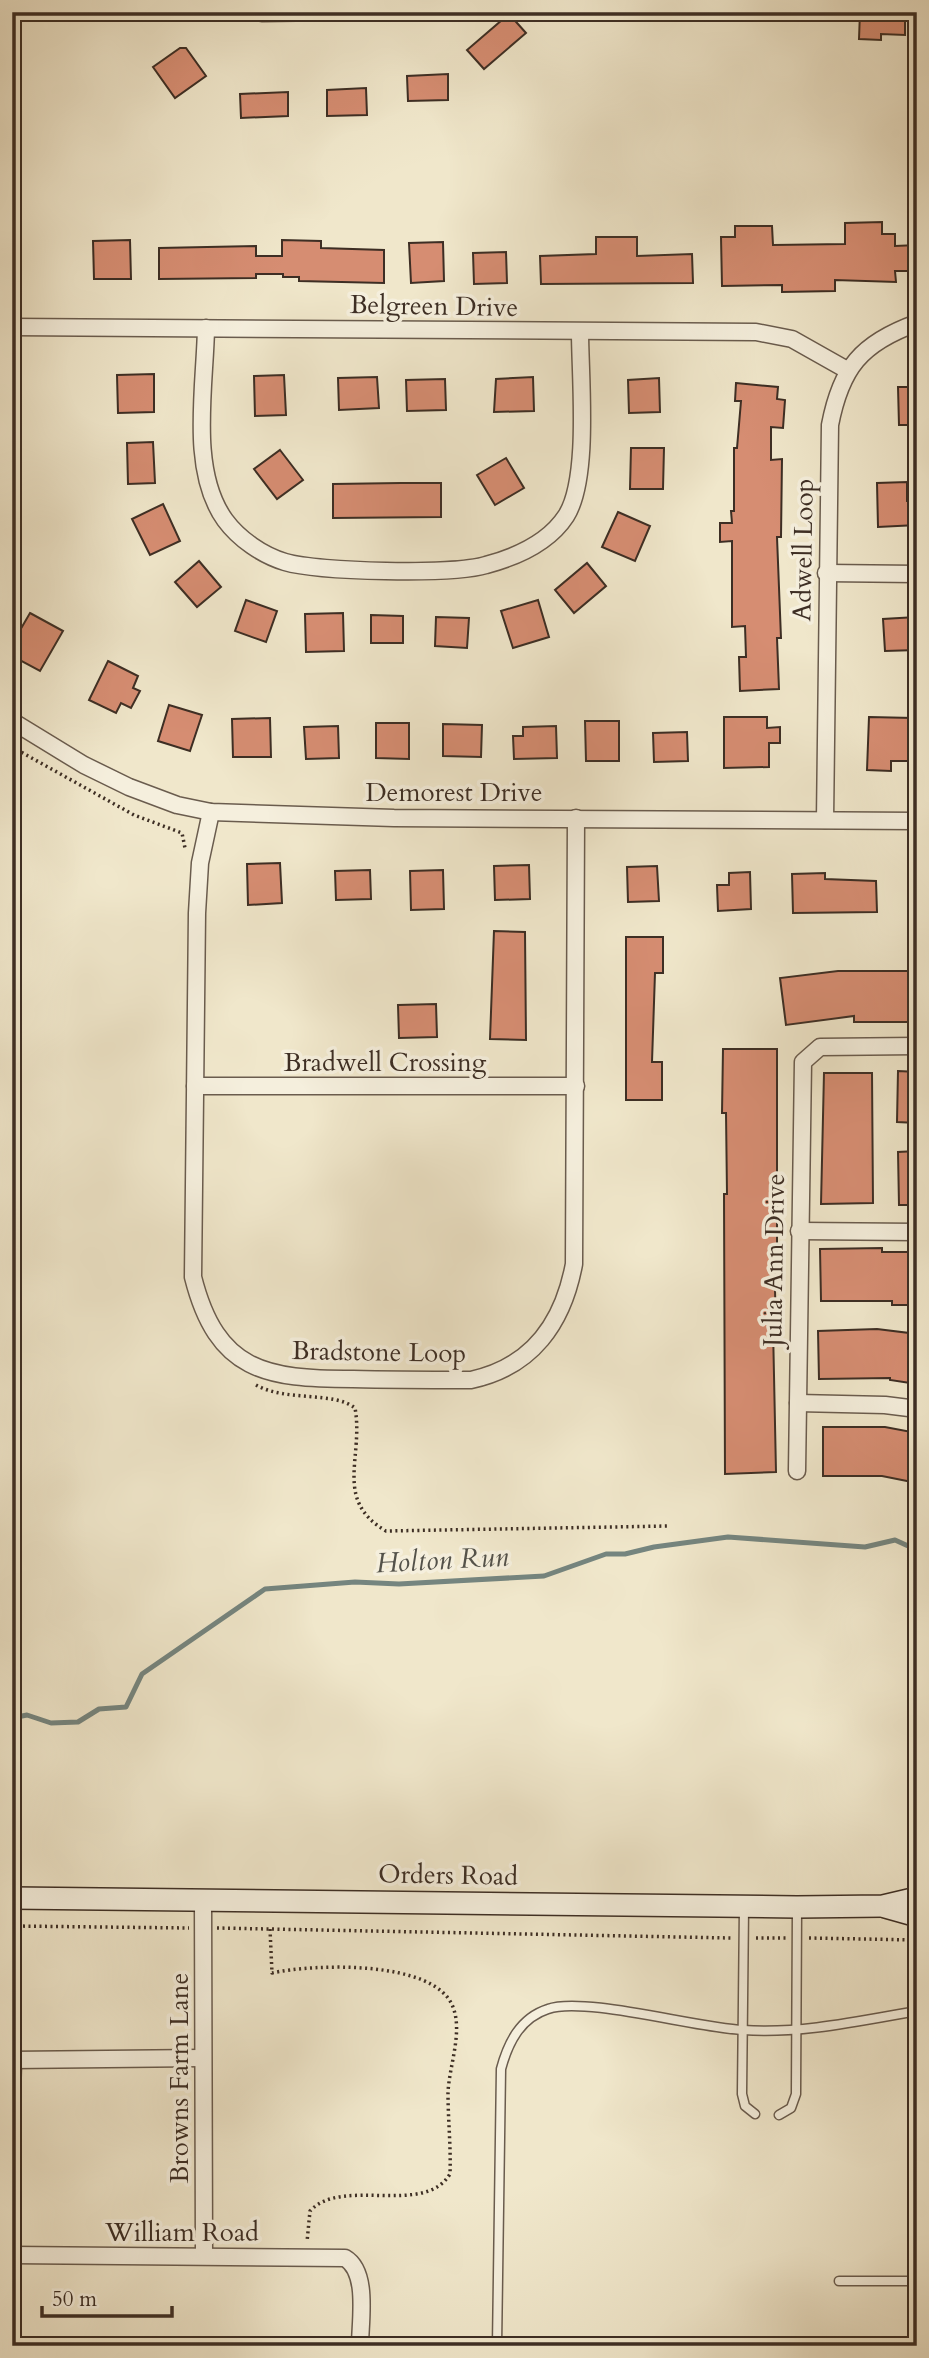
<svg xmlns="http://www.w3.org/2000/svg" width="929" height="2358" font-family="Cardo,serif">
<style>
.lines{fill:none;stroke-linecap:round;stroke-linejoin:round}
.stream{stroke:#75857f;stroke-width:5}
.building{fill:#d68d72;stroke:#3d2e24;stroke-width:2}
.lane-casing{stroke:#6a5c4e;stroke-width:11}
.street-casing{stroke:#6a5c4e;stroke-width:19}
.secondary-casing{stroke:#3d2e24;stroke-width:24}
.path{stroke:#3d2e24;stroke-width:3.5;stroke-dasharray:2 3.5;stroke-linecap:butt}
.lane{stroke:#f5efdd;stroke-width:8}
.street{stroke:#f5efdd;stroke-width:16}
.secondary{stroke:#f5efdd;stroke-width:21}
.labels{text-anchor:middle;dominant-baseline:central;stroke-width:7;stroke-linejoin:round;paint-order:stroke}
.street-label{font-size:26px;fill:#3d2e24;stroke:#f5efdd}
.water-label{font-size:28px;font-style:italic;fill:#54524a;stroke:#f5efdd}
</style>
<rect width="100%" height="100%" fill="#f0e7cb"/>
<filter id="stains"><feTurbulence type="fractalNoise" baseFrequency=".00286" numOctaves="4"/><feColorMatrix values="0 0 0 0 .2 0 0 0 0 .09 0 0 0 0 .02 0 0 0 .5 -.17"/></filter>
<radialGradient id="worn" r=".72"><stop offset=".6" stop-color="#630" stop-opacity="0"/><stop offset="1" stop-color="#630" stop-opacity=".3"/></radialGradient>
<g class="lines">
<!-- stream -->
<polyline class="stream" points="12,1718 27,1715 51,1723 78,1722 99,1709 126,1707 142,1674 265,1589 355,1582 399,1584 544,1576 606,1554 625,1554 654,1547 728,1537 865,1547 895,1540 917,1550"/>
</g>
<!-- building -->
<g class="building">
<polygon points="860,12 905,12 905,35 881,34 881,40 859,39"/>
<polygon points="509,14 526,33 484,69 467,50"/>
<polygon points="180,48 186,48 206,76 175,98 153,67"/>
<polygon points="448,74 448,100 408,101 407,76"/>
<polygon points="366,88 367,115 327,116 327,90"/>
<polygon points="288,92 288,116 241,118 240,94"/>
<polygon points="882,222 882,234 895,234 895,246 917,245 917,271 895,271 896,282 835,280 835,291 782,292 782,285 722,286 721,237 735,237 735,226 772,226 773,245 845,244 845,223"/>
<polygon points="596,237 637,237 637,256 692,254 693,283 541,284 540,256 596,254"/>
<polygon points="130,240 131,279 94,279 93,241"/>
<polygon points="282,240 321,241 321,248 384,250 384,283 299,281 299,277 283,277 283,274 256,274 256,278 159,279 159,248 256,246 256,256 282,256"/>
<polygon points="443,242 444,281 411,283 409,243"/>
<polygon points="506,252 507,283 474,284 473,253"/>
<polygon points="154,374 154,412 118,413 117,375"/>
<polygon points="284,375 286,415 255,416 254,376"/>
<polygon points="377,377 379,408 339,410 338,378"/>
<polygon points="533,377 534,411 494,412 496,379"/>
<polygon points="659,378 660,412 629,413 628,380"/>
<polygon points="445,379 446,410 407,411 406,380"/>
<polygon points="736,383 778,387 777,399 785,400 783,428 771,427 771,460 782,459 781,537 777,537 781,638 777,638 779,689 740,691 739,657 746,657 745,626 732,627 732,541 720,542 720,523 732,523 731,511 734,511 734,448 737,448 741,401 735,401"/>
<polygon points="898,387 917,387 917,425 899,425"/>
<polygon points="153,442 155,483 128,484 127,443"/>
<polygon points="631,448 664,448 663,489 630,489"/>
<polygon points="280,450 303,480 277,499 254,469"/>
<polygon points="506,458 524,488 495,505 477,475"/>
<polygon points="907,482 907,501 917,500 917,525 878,527 877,483"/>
<polygon points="401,483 441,483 441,517 333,518 333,484"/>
<polygon points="163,504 180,541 150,555 132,519"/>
<polygon points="618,512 650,526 635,561 602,547"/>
<polygon points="199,561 221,587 197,607 175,582"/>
<polygon points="587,563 606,586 574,613 555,590"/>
<polygon points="246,600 277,611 266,642 235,631"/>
<polygon points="538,600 549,637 513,648 501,611"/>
<polygon points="30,613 63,631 40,671 12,656 12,644"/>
<polygon points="343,613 344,651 306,652 305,614"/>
<polygon points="371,615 403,616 403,643 371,643"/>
<polygon points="436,617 469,618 467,648 435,646"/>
<polygon points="916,617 917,650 885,651 883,619"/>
<polygon points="108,661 138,676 133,688 140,691 131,708 121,703 116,713 89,700"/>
<polygon points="169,705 202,715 190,751 158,741"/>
<polygon points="724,717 767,717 767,728 780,727 780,743 769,743 769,767 724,768"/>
<polygon points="869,717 913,718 912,761 891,761 891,771 867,770"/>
<polygon points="270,718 271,757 233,757 232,719"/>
<polygon points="585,721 619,721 619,761 586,761"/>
<polygon points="376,723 409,723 409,759 376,758"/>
<polygon points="443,724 482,725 481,757 443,756"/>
<polygon points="338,726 339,758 306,759 304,727"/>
<polygon points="556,726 557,758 514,759 513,736 523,736 523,727"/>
<polygon points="687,732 688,761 654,762 653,733"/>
<polygon points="280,863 282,903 248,905 247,864"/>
<polygon points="529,865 530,899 495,900 494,866"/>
<polygon points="657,866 659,901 628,902 627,867"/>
<polygon points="370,870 371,899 336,900 335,871"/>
<polygon points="443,870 444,909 411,910 410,871"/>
<polygon points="750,872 751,909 718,911 717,885 729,885 729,873"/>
<polygon points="825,873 825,879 876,881 877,912 793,913 792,874"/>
<polygon points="494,931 525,932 526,1040 490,1039"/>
<polygon points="626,937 663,937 663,973 655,973 652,1062 662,1062 662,1100 626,1100"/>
<polygon points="838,971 916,971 916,1022 854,1022 854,1016 786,1025 780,978"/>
<polygon points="436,1004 437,1037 399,1038 398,1005"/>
<polygon points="723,1049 777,1049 777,1254 774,1254 776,1327 773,1327 776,1472 725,1474 724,1194 727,1194 726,1113 722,1113"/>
<polygon points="898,1071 917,1072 917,1123 897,1122"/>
<polygon points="824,1073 872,1073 873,1203 821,1204"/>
<polygon points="917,1151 917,1205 899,1205 898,1152"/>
<polygon points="882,1248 882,1252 917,1252 917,1305 892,1305 892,1301 821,1301 820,1249"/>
<polygon points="877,1329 917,1334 917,1384 890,1380 890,1378 819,1379 818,1331"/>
<polygon points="823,1427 885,1427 917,1433 917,1483 882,1476 823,1476"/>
</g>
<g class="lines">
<!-- lane casing -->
<g class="lane-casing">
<g id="lane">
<polyline points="744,1907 742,2094 745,2106 755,2114"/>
<polyline points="779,2115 791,2108 796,2094 797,1910"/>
<polyline points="839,2281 917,2281"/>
<path d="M497 2346 501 2069C508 2043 520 2018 548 2009 583 1996 697 2028 743 2030 802 2034 859 2021 917 2011"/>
</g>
</g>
<!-- street casing -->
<g class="street-casing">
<g id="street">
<polyline points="262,13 331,12"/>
<polyline points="12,327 756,332 792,339 847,370"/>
<path d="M206 328C205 387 189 470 225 520 239 539 262 555 285 562 319 572 453 575 486 565 516 557 549 542 566 516 590 479 580 377 580 332"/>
<polyline points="826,573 917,574"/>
<polyline points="12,721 84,765 129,787 177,805 211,812 394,818 917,821"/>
<path d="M211 812 200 863 197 913 193 1277C217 1372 266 1379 353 1379 393 1380 432 1380 471 1380 532 1367 563 1323 574 1264L576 818"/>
<path d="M825 820 830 425C841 368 861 343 917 323"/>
<polyline points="195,1086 576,1086"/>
<polyline points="799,1231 917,1232"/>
<polyline points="798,1403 885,1405 917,1409"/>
<polyline points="797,1471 803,1062 820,1047 917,1046"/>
<polyline points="203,1900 204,2255"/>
<polyline points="12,2060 202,2058"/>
<polyline points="12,2095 13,2060"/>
<path d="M12 2255 345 2258C369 2272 360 2321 360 2346"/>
</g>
</g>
<!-- secondary casing -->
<g class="secondary-casing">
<g id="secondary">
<polyline points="12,1898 797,1907 883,1906 917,1898"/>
<polyline points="885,1907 917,1916"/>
</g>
</g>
<!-- path -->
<g class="path">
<polyline points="12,747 134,815 182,833 185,848"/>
<path d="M256 1385C286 1402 334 1391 355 1408 364 1457 333 1500 386 1531L668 1526"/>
<polyline points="12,1926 189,1928"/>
<polyline points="217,1928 731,1938"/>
<path d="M270 1929 272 1973C312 1964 435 1959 453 2007 463 2033 449 2066 448 2093 448 2120 451 2147 450 2174 424 2217 342 2176 310 2211L307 2242"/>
<polyline points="756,1938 787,1938"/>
<polyline points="809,1938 917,1940"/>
</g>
<!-- lane -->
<use href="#lane" class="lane"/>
<!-- street -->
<use href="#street" class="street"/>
<!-- secondary -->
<use href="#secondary" class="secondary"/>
</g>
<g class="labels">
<!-- street labels -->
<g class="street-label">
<text transform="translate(434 306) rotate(1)">Belgreen Drive</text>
<text transform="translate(803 550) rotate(-89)">Adwell Loop</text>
<text x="454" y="792">Demorest Drive</text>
<text x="385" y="1062">Bradwell Crossing</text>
<text transform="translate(774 1260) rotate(-89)">Julia Ann Drive</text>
<text transform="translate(379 1352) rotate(1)">Bradstone Loop</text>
<text transform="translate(448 1875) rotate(1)">Orders Road</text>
<text transform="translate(179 2078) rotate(-90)">Browns Farm Lane</text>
<text x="182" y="2232">William Road</text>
</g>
<!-- water labels -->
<g class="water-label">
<text transform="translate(442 1560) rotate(-3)">Holton Run</text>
</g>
</g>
<!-- margin -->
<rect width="929" height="2358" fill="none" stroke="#f0e7cb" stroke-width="42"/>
<rect x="14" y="14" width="901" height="2330" fill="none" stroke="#3d2e24" stroke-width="3.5"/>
<rect x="21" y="21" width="887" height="2316" fill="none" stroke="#3d2e24" stroke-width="2"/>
<!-- scale -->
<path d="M42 2306v10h130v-10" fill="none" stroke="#3d2e24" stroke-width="3.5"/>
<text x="52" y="2306" font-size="21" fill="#3d2e24" stroke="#f5efdd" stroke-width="5" paint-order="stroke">50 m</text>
<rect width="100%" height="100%" filter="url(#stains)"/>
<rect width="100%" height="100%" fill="url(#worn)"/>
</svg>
